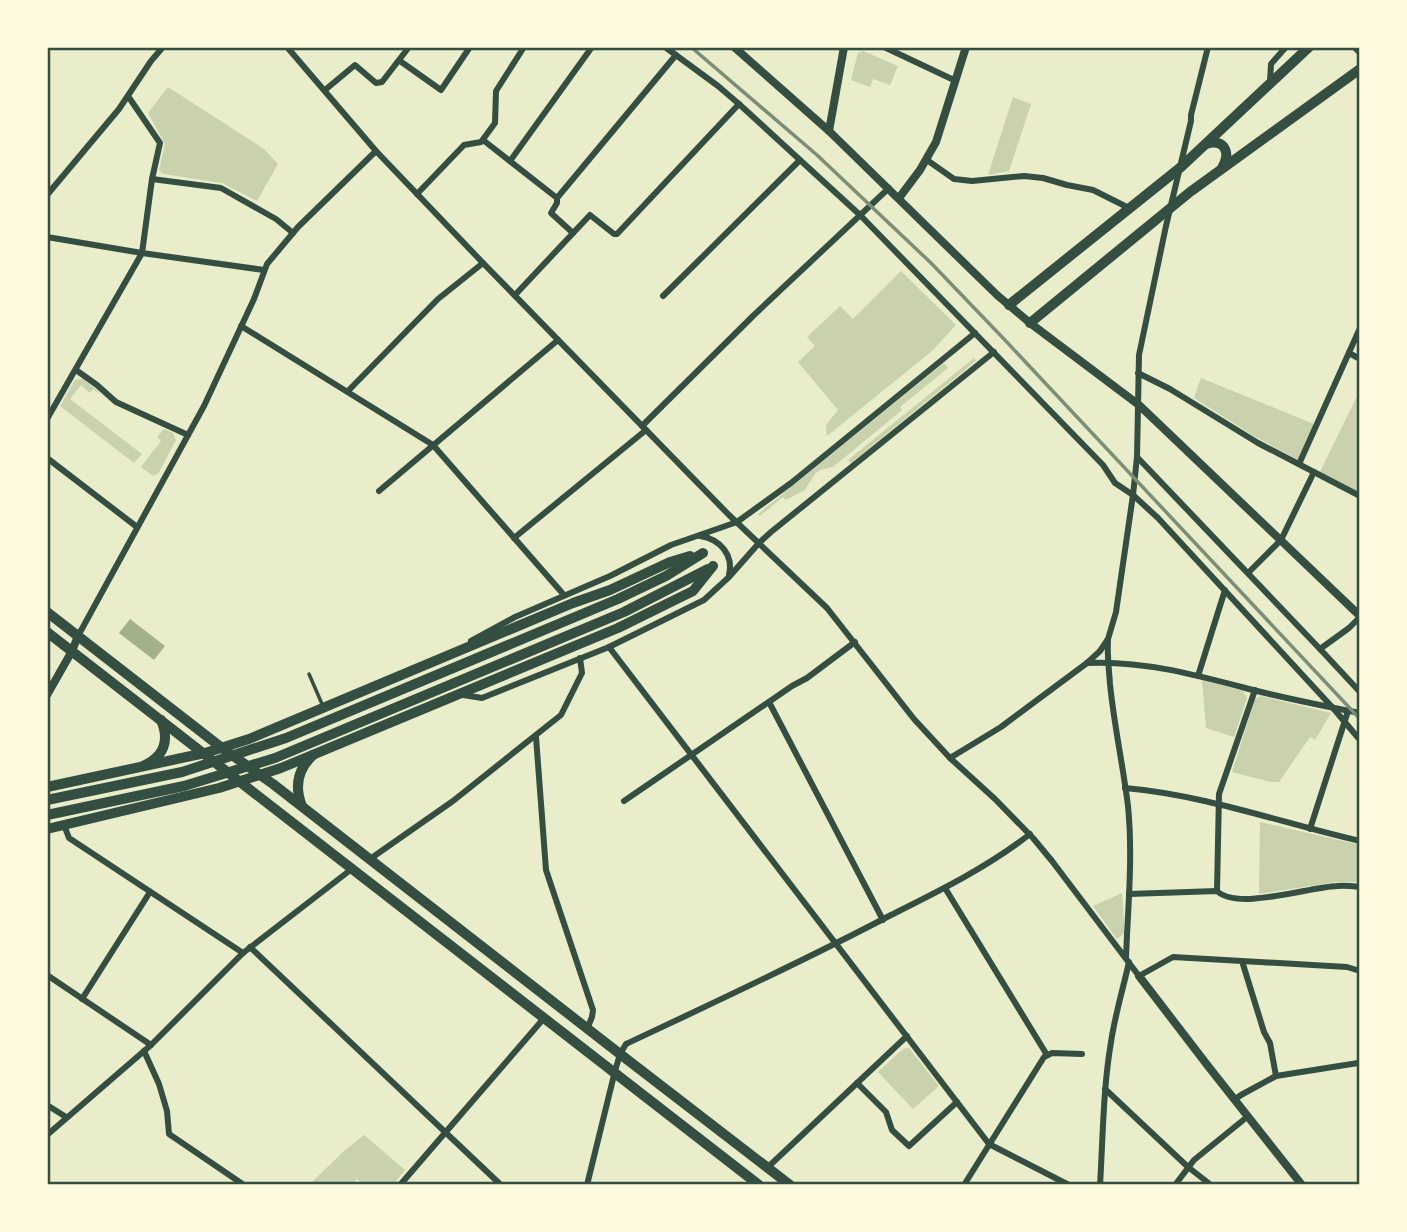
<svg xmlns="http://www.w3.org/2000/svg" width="1407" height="1232" font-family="'IBM Plex Serif',serif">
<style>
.green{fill:#cad2ad}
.water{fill:#a3b18a}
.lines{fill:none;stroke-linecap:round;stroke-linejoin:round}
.service{stroke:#344e41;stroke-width:3.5}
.minor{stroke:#344e41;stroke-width:6}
.tertiary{stroke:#344e41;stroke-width:8}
.primary{stroke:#344e41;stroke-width:10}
.trunk{stroke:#344e41;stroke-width:10}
.rail{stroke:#7c8e77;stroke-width:3.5}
.neatline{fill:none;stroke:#344e41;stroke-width:2.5}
</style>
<rect width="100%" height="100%" fill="#e9edc9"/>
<!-- green -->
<g class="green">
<polygon points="863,51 898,66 890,85 873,79 870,87 851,80 858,53"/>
<polygon points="168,87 264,149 278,164 257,201 222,183 163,174 159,170 165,144 148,113"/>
<polygon points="1013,97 1031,104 1009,171 988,175"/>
<polygon points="901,271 956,325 932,351 827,436 826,425 838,410 798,362 815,346 807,337 840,306 853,319"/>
<polygon points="974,358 976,361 851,463 848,460"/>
<polygon points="944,363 948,368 900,407 902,410 833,467 820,470 815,474 805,490 786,500 783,497 760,516 758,514"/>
<polygon points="1201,378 1314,424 1298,460 1254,436 1194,398"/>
<polygon points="83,379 98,391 100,394 93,389 90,393 81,385 70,399 142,454 134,463 60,406 75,380"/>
<polygon points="1357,396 1360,397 1360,494 1320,472"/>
<polygon points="164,429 173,433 176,440 158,474 153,476 141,467 161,441 157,437"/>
<polygon points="1202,680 1243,691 1247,698 1234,737 1206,728"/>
<polygon points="1261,696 1331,713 1315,740 1310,737 1279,782 1271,782 1232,772 1255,699"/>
<polygon points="1260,822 1360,845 1360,882 1336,882 1259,894"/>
<polygon points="1122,893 1125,933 1117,939 1093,906"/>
<polygon points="909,1048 939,1086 913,1109 878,1072 903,1049"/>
<polygon points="364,1135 405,1170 393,1185 364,1185 357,1179 351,1185 313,1185 311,1183 344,1151"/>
</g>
<!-- water -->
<polygon class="water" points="130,619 165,646 154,660 119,633"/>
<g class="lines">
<!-- service -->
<polyline class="service" points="309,674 322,704"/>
<!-- minor -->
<g class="minor">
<polyline points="287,47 376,151 483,263 729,515 827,608 914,719 950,758 995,799 1033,838 1052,861 1139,976 1173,957 1347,967 1360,971"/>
<polyline points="665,47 718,86 739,104 860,215 1103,465 1115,483 1133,495 1158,518 1333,708 1360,740"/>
<polyline points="884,47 956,81"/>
<polyline points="1354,47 1360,53"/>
<polyline points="400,61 441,90 470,47"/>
<polyline points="1270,82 1271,64 1286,47"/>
<polyline points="325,90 355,65 376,83 382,82 409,47"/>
<polyline points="483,140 557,198 676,55"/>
<polyline points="927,160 954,179 972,181 1024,176 1043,178 1067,185 1093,190 1129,208"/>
<polyline points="510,161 592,47"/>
<polyline points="152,179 221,188 276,219 293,233"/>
<polyline points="417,194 464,145 481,142 495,123 496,91 524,47"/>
<polyline points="47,195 119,109 151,61 163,47"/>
<polyline points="557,198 557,203 551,213 573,233"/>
<polyline points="47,237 142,253 264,270"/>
<polyline points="515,295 590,215 614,234 617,234 739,104"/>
<polyline points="663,296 800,160"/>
<polyline points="241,326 433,445 564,595"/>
<polyline points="1349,353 1360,359"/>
<polyline points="76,370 97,385 116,402 188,435"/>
<polyline points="1138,373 1170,389 1258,443 1360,496"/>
<polyline points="348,391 438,299 483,263"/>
<polyline points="47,419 142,253 152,179 160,143 128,96"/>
<polyline points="642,426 754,315 889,188"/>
<polyline points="1137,457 1320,649 1360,692"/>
<polyline points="47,458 137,527"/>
<polyline points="1299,464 1360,328"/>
<polyline points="379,491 558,340"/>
<path d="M700 536C720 539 734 555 729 575"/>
<polyline points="514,538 646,430"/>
<polyline points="1248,573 1281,540 1314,472"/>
<polyline points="78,636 204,406 254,299 267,264 298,227 376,151"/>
<polyline points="471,641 515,617 610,576 671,545 737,522 791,483 975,333"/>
<path d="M1108 641C1107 655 1109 669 1110 684 1114 725 1123 765 1128 806 1133 856 1128 907 1126 957"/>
<polyline points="609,647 989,1144 1069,1185"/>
<polyline points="1320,649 1349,628 1360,617"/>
<path d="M1087 663C1143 660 1200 676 1253 690 1289 699 1324 706 1360 713"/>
<polyline points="1198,676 1225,590"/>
<polyline points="463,695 482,698 609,647 704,600 729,577 759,543 771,532 994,352"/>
<polyline points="769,702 883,920"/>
<polyline points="536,737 546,870 593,1010 592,1017 587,1029"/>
<polyline points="950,758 1001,727 1087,663 1100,651 1108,639 1116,612 1133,495 1137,457 1139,355 1166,226 1191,121 1191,115 1208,47"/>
<path d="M1125 788C1205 795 1282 823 1360 841"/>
<polyline points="624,801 792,686 807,678 855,642"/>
<polyline points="64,825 69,838 243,953"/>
<polyline points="1310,829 1348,711"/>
<polyline points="370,859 453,801 561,715 582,673 580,658"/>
<polyline points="945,888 1047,1055"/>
<polyline points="1217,891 1219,794 1255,690"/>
<path d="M1129 894 1217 891C1237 911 1309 887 1337 886 1345 885 1352 886 1360 887"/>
<polyline points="250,947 501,1185"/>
<polyline points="1242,961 1264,1032 1270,1043 1276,1076"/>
<polyline points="47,975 151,1045"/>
<polyline points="82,999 150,892"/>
<polyline points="144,1051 159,1084 167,1111 169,1134 244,1185"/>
<polyline points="857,1083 886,1112 892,1130 909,1146 957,1102"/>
<polyline points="1105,1089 1188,1167 1211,1185"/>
<polyline points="1234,1100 1241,1095 1276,1076 1358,1063"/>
<polyline points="47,1105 66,1117"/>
<polyline points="47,1135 151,1045 243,953 353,868"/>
<polyline points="767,1168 907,1036"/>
<polyline points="400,1185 545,1017"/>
<path d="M587 1185 615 1071 620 1054 626 1044C715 1002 804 961 891 915 939 891 988 867 1030 834"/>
<polyline points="964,1185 1044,1057 1052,1053 1082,1054"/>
<path d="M1100 1185C1103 1137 1103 1089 1111 1042 1115 1015 1123 989 1129 962"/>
<polyline points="1175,1185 1194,1160 1247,1117"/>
</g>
<!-- tertiary -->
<g class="tertiary">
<polyline points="734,47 829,131 997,295 1030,323 1139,405 1360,616"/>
<polyline points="829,131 844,47"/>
<polyline points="899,198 920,170 936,142 966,47"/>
<polyline points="47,695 72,651 78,636"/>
<polyline points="1139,976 1208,1066 1302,1185"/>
</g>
<!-- primary -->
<g class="primary">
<path d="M1206 144C1225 138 1231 153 1222 168"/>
<polyline points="1009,305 1181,167 1309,47"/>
<polyline points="1030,323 1190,192 1360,69"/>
<polyline points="47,787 205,753 249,739 573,603 610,590 670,562 690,556"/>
<polyline points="47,800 182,772 286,738 618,599 666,576 703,553"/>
<polyline points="47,815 184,786 275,758 624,612 708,569"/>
<polyline points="47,829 219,788 281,768 618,628 693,591 713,566"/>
</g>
<!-- trunk -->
<g class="trunk">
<polyline points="47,612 222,748 273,784 620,1054 790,1185"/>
<polyline points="47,632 759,1185"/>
<path d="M143 766C164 757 170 741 161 720"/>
<path d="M302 806C294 786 298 769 313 755"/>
</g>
<!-- rail -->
<polyline class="rail" points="691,47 817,155 931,263 1003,338 1360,719"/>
</g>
<!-- border -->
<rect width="1407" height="1232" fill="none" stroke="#fefae0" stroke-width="98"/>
<rect x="49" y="49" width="1309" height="1134" class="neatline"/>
</svg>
